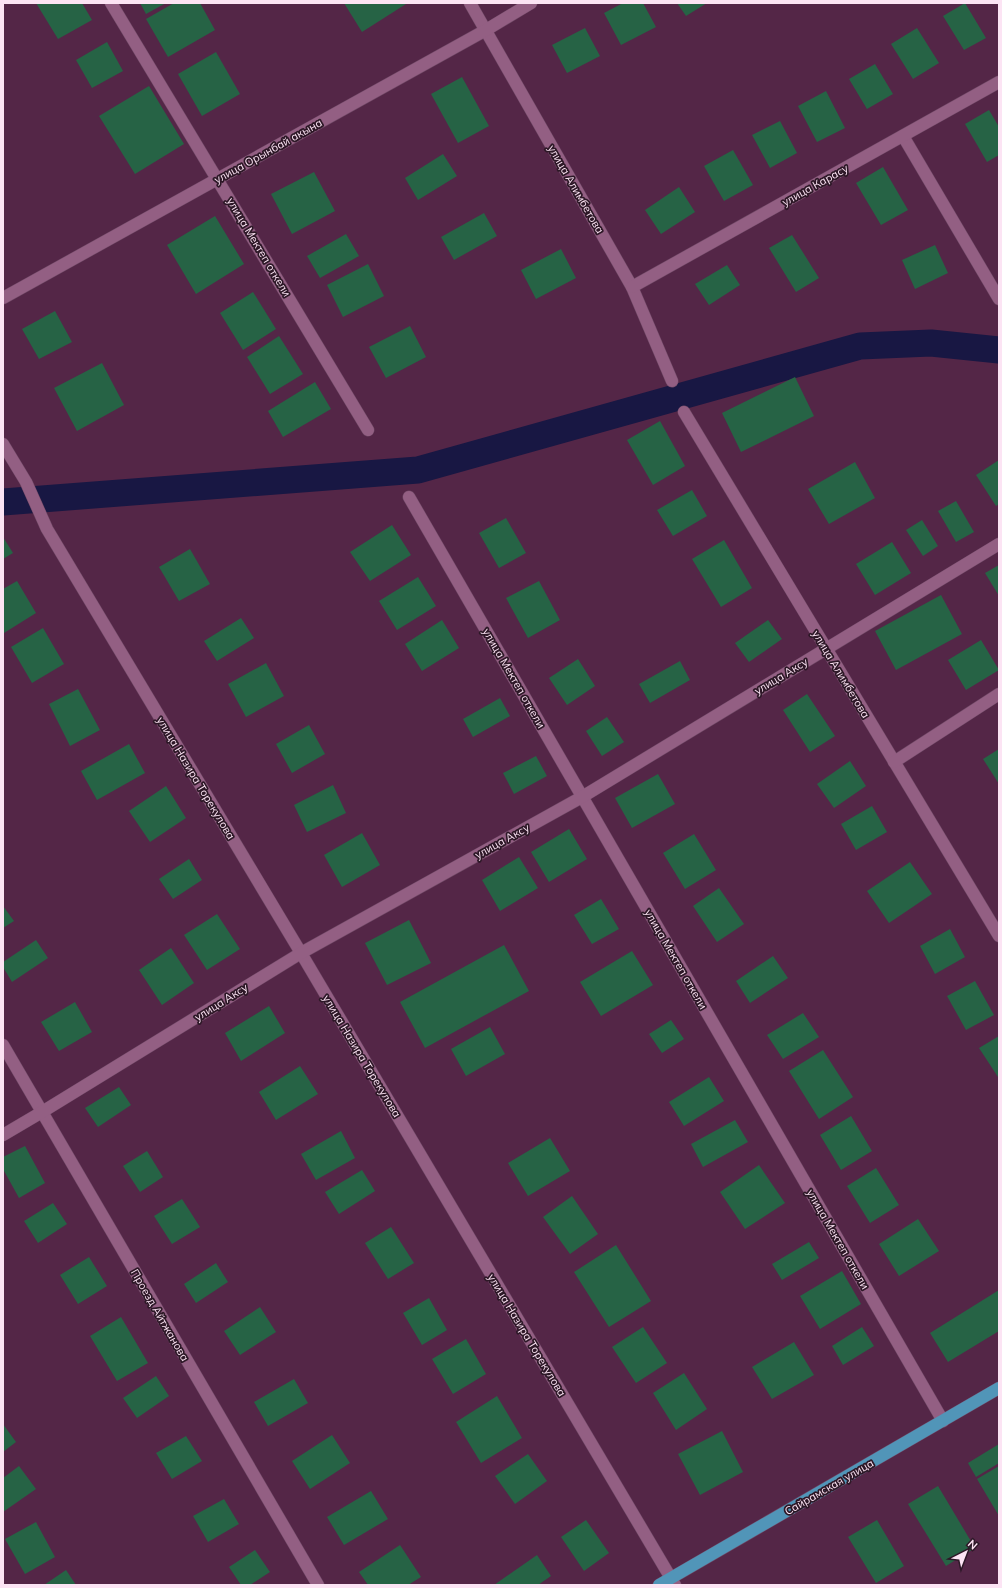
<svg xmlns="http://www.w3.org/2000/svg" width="1002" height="1588" font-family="Mulish,sans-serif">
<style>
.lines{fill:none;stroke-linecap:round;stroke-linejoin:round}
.canal{stroke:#181743;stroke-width:27}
.building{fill:#266345}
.minor-casing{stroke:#6f4865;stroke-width:13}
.major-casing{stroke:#6f4865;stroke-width:13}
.minor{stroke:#935f83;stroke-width:12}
.major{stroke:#5195b8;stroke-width:12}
.labels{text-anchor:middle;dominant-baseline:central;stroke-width:3.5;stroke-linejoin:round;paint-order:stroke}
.street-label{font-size:11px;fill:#fce4f4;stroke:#2d1827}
</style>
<rect width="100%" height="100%" fill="#542647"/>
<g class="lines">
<!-- canal -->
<polyline class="canal" points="3,502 418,470 860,346 931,343 999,350"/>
</g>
<!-- building -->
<g class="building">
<polygon points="36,3 82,3 92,20 58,39"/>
<polygon points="140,3 166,3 146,14"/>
<polygon points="174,3 200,3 215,30 168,57 146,19"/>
<polygon points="344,3 405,3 406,4 362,32"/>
<polygon points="623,3 643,3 656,27 621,45 604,13"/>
<polygon points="677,3 707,3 686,16"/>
<polygon points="965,3 986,38 964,50 943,16"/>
<polygon points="585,28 600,56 567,73 552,45"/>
<polygon points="917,28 939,63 913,79 891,44"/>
<polygon points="107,42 123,71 92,88 76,60"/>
<polygon points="216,52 240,94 202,116 178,74"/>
<polygon points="875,64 893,94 867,109 849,79"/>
<polygon points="462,77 489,126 458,143 431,94"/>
<polygon points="149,86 184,144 135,174 99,116"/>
<polygon points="826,91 845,128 817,142 798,106"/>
<polygon points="989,110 999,127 999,155 987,162 965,124"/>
<polygon points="780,121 797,153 770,168 752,135"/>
<polygon points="733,150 753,185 724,201 704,166"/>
<polygon points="443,154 457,176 418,200 405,178"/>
<polygon points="883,167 908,210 881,225 856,183"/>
<polygon points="314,172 335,211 292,234 271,194"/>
<polygon points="679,187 695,212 661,234 645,210"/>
<polygon points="484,213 497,236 454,260 441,237"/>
<polygon points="215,216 244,264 196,294 167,245"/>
<polygon points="346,234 359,256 320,278 307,256"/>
<polygon points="792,235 819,278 796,292 769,248"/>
<polygon points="935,245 948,273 915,289 902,260"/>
<polygon points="561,249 576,278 536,299 521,270"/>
<polygon points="368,264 384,296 343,317 327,285"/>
<polygon points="727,265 740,285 709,305 695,284"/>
<polygon points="253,292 276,329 243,350 220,313"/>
<polygon points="55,311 72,342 39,359 22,329"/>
<polygon points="410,326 426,357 386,378 369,347"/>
<polygon points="279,336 303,374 270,394 247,357"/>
<polygon points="102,363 124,405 77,431 54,388"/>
<polygon points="795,377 814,416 741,452 722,413"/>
<polygon points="315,382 331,409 283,437 268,411"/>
<polygon points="660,421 685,466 653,485 627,440"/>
<polygon points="999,460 999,504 996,506 976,475"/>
<polygon points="855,462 875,498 829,524 808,489"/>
<polygon points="692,490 707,516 673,536 657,510"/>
<polygon points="956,501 974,532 956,542 938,511"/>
<polygon points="506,518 526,553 499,568 479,533"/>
<polygon points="922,520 938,546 923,556 906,530"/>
<polygon points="392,525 411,555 370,581 350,552"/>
<polygon points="3,537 13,553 3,559"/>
<polygon points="724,540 752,588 721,607 692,559"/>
<polygon points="892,542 911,573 875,595 856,564"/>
<polygon points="190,549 210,584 179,601 159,567"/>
<polygon points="999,565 999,596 985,573"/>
<polygon points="418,577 436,606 397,630 379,601"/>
<polygon points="17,581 36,613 4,633 3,589"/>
<polygon points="539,581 560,620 528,638 506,598"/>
<polygon points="941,595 962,634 896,670 875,631"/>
<polygon points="241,618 254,638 217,661 204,641"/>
<polygon points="442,620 459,648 422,671 405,644"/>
<polygon points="768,620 782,639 749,662 735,643"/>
<polygon points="43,628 64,664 32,683 11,647"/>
<polygon points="981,640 999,670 966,690 948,660"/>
<polygon points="578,659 595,686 567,705 549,678"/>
<polygon points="680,661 690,680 650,703 639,684"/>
<polygon points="266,663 284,696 246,717 228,684"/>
<polygon points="78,689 100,730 70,746 49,704"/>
<polygon points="807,694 835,736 810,752 783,710"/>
<polygon points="500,698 510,716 473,737 463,719"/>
<polygon points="607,717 624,742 602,756 586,731"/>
<polygon points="309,725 325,754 292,773 276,744"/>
<polygon points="129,744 145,773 97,800 81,771"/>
<polygon points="999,749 999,784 983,759"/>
<polygon points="536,756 547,776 514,794 503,773"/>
<polygon points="850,761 866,786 834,808 817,784"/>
<polygon points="658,774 675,804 632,828 615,798"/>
<polygon points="333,785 346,813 307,832 294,805"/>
<polygon points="166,786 186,818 150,842 129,811"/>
<polygon points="872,806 887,832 856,850 841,824"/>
<polygon points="569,829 587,859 549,882 531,852"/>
<polygon points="362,833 380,865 342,887 324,855"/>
<polygon points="694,834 716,870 685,889 663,853"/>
<polygon points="519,857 538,888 500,911 482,880"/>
<polygon points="189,859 202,880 173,899 159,879"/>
<polygon points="910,862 932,894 889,923 867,891"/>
<polygon points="719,888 744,924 717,942 693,906"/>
<polygon points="601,899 619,929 592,944 574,915"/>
<polygon points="3,906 14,921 3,928"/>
<polygon points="217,914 240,949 207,970 184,935"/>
<polygon points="409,920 431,963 387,985 365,943"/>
<polygon points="950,929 965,957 935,974 920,946"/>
<polygon points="36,940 48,958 12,982 3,967 3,962"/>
<polygon points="504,945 529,991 425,1048 400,1002"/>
<polygon points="171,948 194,983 162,1005 139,970"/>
<polygon points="632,951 653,985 601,1016 580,982"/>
<polygon points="773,956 788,978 750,1003 736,981"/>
<polygon points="975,981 994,1015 966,1030 947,996"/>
<polygon points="75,1002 92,1032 59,1051 41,1022"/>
<polygon points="269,1006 285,1033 241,1061 225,1033"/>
<polygon points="803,1013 819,1037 783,1059 767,1035"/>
<polygon points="671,1020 684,1039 662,1053 649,1034"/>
<polygon points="490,1027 505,1054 466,1076 451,1049"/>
<polygon points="999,1036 999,1076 998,1077 979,1048"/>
<polygon points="823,1050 853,1097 819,1119 789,1071"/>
<polygon points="300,1066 318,1094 276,1120 259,1092"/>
<polygon points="709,1077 724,1101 684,1126 669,1102"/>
<polygon points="119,1087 131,1105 98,1127 85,1108"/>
<polygon points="851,1116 872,1151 841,1170 820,1135"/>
<polygon points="735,1120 748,1142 703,1167 691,1144"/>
<polygon points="341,1131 355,1158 316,1180 301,1154"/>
<polygon points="550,1138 570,1171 528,1196 508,1163"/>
<polygon points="25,1146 45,1183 19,1198 3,1169 3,1157"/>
<polygon points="147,1151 163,1177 140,1192 123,1166"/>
<polygon points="759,1165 785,1203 745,1229 720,1192"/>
<polygon points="876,1168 899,1205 870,1223 847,1186"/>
<polygon points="362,1170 375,1191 339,1214 325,1192"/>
<polygon points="572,1196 598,1234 570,1254 543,1217"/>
<polygon points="182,1199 200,1227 172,1244 154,1216"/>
<polygon points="53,1203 67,1224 38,1243 24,1221"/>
<polygon points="918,1219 939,1251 899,1276 879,1244"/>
<polygon points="391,1227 414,1263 388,1279 365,1243"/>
<polygon points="809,1242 819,1258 782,1280 772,1264"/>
<polygon points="616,1245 651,1301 609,1327 574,1272"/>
<polygon points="89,1257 107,1286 78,1304 60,1275"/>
<polygon points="216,1263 228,1282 196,1303 184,1284"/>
<polygon points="842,1271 861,1304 820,1329 800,1296"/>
<polygon points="999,1290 999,1331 948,1362 930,1333"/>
<polygon points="429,1298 447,1330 422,1345 403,1313"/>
<polygon points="260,1307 276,1332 240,1355 224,1331"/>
<polygon points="121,1317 148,1363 117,1381 90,1336"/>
<polygon points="643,1327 667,1363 636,1383 612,1347"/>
<polygon points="862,1327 874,1346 843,1365 832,1346"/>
<polygon points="466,1339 486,1374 453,1394 432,1359"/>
<polygon points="794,1342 814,1375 772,1399 752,1367"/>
<polygon points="684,1373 707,1409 676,1430 653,1393"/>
<polygon points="156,1376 169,1396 137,1418 123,1398"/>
<polygon points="294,1379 308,1403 268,1426 254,1402"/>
<polygon points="497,1396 522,1438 481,1463 456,1422"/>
<polygon points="3,1424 16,1442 3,1452"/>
<polygon points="722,1431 743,1472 700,1495 678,1454"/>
<polygon points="332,1435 350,1463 310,1489 292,1461"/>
<polygon points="186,1436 202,1461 172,1479 156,1453"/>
<polygon points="999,1444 999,1463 976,1477 968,1463"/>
<polygon points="528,1454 547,1481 515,1504 495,1476"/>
<polygon points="19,1466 36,1489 3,1512 3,1478"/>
<polygon points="999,1466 999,1516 977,1479"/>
<polygon points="938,1486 975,1548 946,1566 908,1504"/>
<polygon points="371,1491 388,1519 344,1545 327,1517"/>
<polygon points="224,1499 239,1524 208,1542 193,1516"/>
<polygon points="586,1520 609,1553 584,1571 561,1537"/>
<polygon points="877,1520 904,1566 876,1583 848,1537"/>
<polygon points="36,1522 55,1557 25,1574 5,1539"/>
<polygon points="400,1545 421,1577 408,1585 368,1585 359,1572"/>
<polygon points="255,1550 270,1572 250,1585 241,1585 229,1567"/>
<polygon points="537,1555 551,1576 538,1585 494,1585"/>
<polygon points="66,1570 76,1585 44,1585"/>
</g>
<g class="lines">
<!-- minor casing -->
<g class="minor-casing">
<g id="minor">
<polyline points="111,3 368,430"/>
<polyline points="470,3 632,287 672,381"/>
<polyline points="903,136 999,299"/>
<polyline points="632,287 999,82"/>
<polyline points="3,298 486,30 531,3"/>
<polyline points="684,412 999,936"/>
<polyline points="3,444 26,482 47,529 301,953 675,1585"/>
<polyline points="409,497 943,1421"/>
<polyline points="894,762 999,694"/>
<polyline points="3,1045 318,1585"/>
<polyline points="3,1135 42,1112 301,953 582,797 999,544"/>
</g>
</g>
<!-- major casing -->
<g class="major-casing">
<polyline id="major" points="659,1585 999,1388"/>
</g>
<!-- minor -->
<use href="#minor" class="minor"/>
<!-- major -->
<use href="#major" class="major"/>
</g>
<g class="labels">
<!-- street labels -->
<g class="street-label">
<text transform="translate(268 151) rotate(-29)">улица Орынбай акына</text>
<text transform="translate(815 185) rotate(-29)">улица Карасу</text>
<text transform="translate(576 189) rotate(60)">улица Алимбетова</text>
<text transform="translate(259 247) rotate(59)">улица Мектеп откели</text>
<text transform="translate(841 674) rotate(59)">улица Алимбетова</text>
<text transform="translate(781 676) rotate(-31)">улица Аксу</text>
<text transform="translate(514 678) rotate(60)">улица Мектеп откели</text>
<text transform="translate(196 778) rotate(59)">улица Назира Торекулова</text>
<text transform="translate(502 841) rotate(-29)">улица Аксу</text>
<text transform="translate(676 959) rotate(60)">улица Мектеп откели</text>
<text transform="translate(221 1002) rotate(-32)">улица Аксу</text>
<text transform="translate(362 1056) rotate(59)">улица Назира Торекулова</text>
<text transform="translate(838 1239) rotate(60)">улица Мектеп откели</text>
<text transform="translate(160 1315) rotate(60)">Проезд Айтжанова</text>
<text transform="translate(527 1335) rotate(59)">улица Назира Торекулова</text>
<text transform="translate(829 1487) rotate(-30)">Сайрамская улица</text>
</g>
</g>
<!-- border -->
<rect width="1002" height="1588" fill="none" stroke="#fce4f4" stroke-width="8"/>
<!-- north arrow -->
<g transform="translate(966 1552) rotate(42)" stroke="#2d1827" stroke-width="3" paint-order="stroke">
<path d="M0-3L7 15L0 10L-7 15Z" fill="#fce4f4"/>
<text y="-6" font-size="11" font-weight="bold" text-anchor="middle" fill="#fce4f4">N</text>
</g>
</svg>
